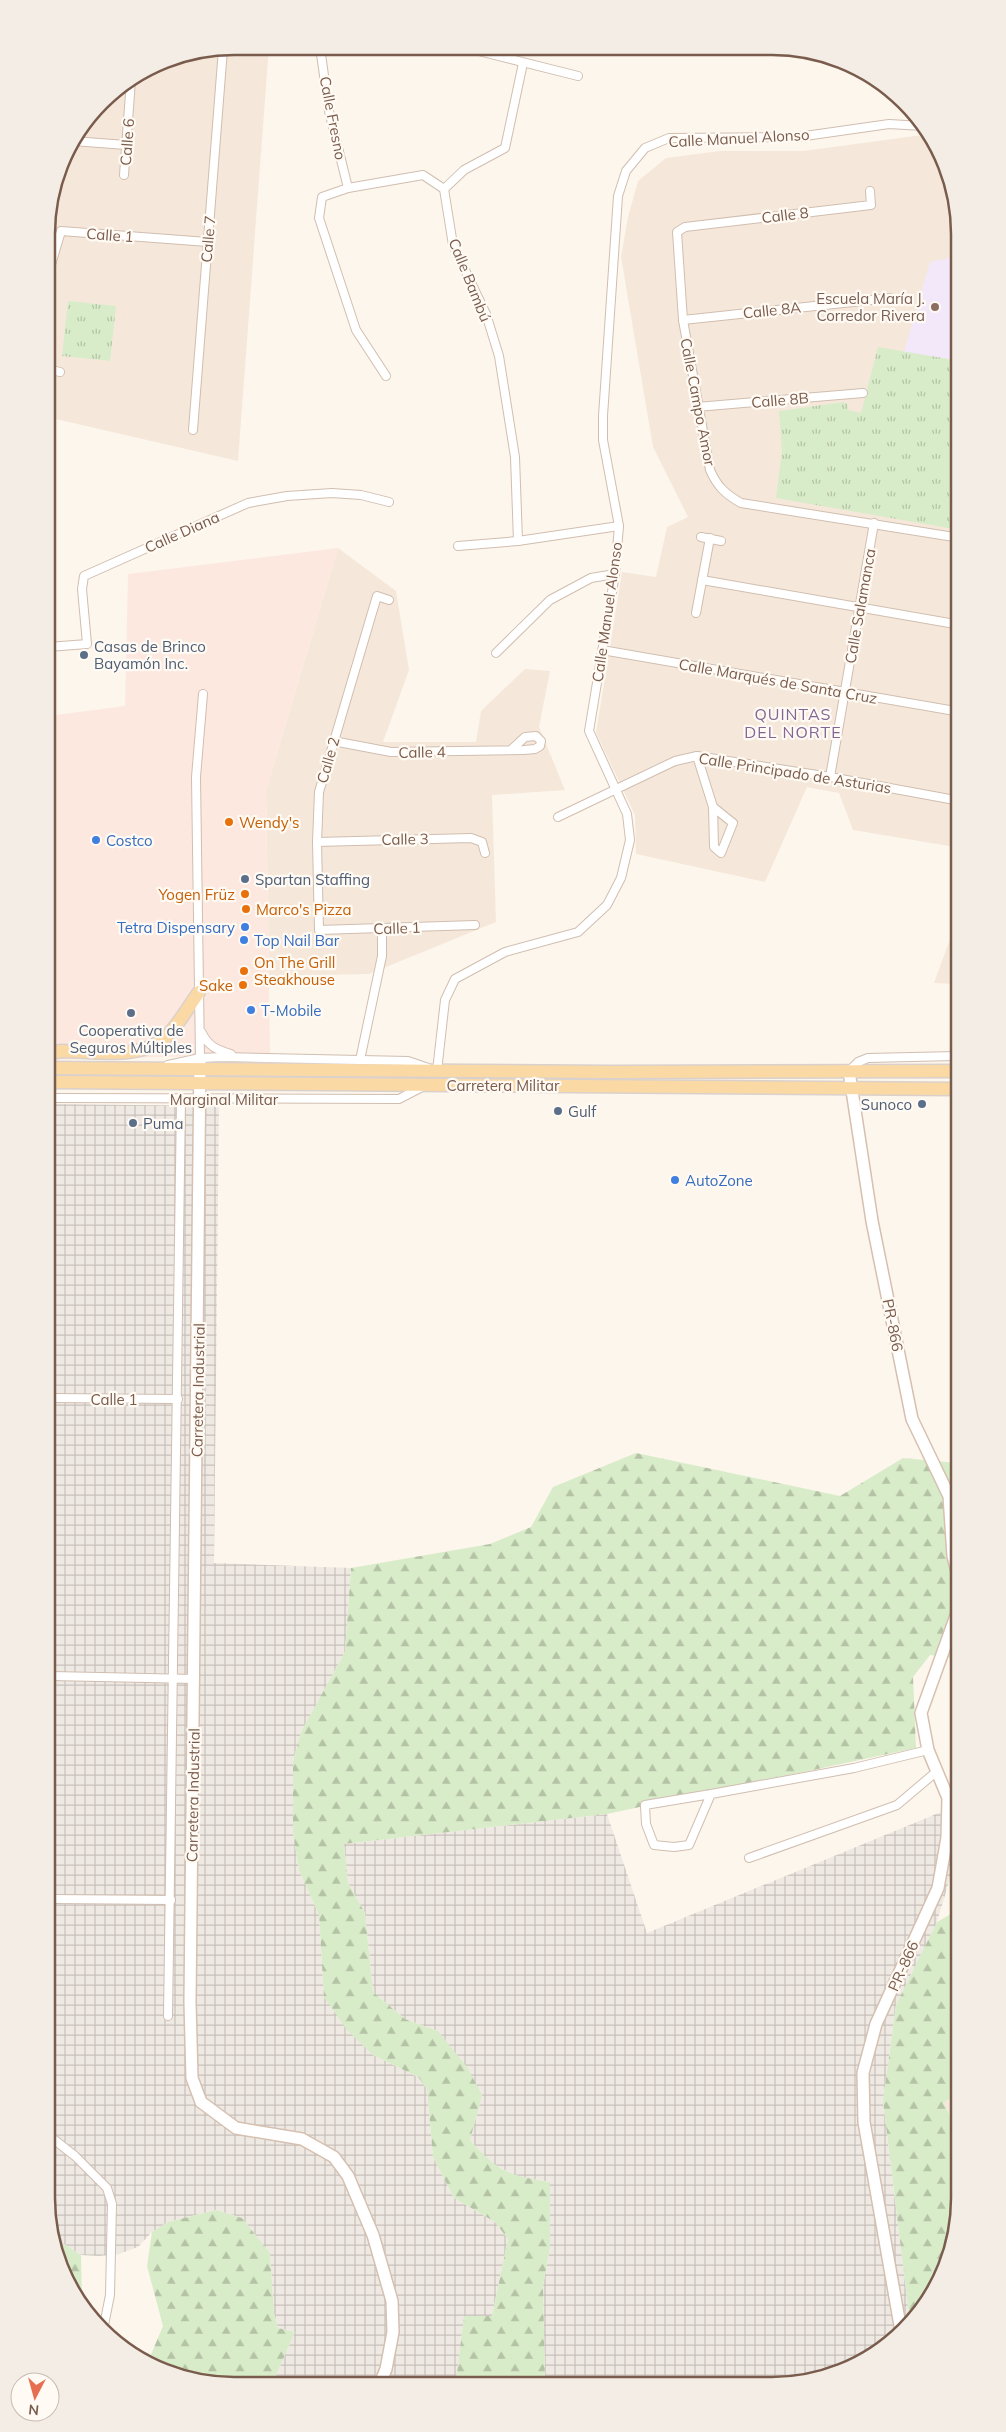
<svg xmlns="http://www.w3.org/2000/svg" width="1006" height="2432" font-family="Mulish,sans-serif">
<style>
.residential{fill:#f5e8da}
.commercial{fill:#fde8e0}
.industrial{fill:url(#industrial-grid)}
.education{fill:#f3e8fa}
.grass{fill:url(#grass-tufts)}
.forest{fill:url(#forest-firs)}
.pitch{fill:#d8ecc9}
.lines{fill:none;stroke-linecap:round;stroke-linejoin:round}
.street-casing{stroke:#d1beb0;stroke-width:10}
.secondary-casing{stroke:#d6c0b0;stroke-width:14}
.primary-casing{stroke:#dad1cd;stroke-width:15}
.street{stroke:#fff;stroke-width:8}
.secondary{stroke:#fff;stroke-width:11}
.primary{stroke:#fbd9a5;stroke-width:12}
.education-dot{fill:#8d6e63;stroke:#fffaf3;stroke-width:2}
.service-dot{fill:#5c6f8a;stroke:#fffaf3;stroke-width:2}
.food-dot{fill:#e8710a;stroke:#fffaf3;stroke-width:2}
.shop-dot{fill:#3f7fe0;stroke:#fffaf3;stroke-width:2}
.labels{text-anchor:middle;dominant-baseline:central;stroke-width:4.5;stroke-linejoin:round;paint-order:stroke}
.street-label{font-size:15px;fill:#7a5c4d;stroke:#fffaf3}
.education-label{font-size:15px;fill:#785e54;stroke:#fffaf3;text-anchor:end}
.service-label{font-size:15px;fill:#4e5e75;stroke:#fffaf3;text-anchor:start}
.food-label{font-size:15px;fill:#c56008;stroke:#fffaf3;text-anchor:start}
.shop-label{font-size:15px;fill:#366cbe;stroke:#fffaf3;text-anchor:start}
.neighbourhood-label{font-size:16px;letter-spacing:1px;fill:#846695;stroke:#fffaf3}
.rim{fill:none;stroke:#7a5c4d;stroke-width:2.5}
</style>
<defs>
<pattern id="industrial-grid" width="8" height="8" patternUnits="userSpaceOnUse" patternTransform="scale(1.25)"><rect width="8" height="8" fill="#efe9e4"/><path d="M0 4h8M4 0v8" fill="none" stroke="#c7c0bb"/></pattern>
<pattern id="grass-tufts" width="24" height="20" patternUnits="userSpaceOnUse" patternTransform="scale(1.25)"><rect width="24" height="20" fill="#d8ecc9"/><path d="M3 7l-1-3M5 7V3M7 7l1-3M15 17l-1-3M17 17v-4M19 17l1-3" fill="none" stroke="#b4c2a5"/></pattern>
<pattern id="forest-firs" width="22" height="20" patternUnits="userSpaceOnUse" patternTransform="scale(1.25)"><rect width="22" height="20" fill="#d8ecc9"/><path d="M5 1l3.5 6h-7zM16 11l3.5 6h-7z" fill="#b4c2a5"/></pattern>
</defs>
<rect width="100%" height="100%" fill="#fdf6ec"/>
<!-- residential -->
<g class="residential">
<polygon points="234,46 269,46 238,461 47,417 47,222 66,151 110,93 163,60"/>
<polygon points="930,134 934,140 953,186 955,847 853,830 839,793 807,787 765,882 636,854 635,815 596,733 622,572 656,577 667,527 688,517 653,447 621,257 628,217 638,181 666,158 720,151 803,151"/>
<polygon points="338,548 396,591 409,670 383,742 476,742 481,711 525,669 550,671 539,727 565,790 492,795 496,922 369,974 269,976 266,790"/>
<polygon points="956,923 956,984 934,983"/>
<polygon points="959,2093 959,2130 943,2103"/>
</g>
<!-- commercial -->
<polygon class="commercial" points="338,548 266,790 270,1054 49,1060 48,716 125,706 128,574"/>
<!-- industrial -->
<g class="industrial">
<polygon points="49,1104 219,1106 214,1563 351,1568 345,1652 301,1732 293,1761 293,1832 299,1870 319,1915 324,1997 373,2055 418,2077 427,2089 433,2157 454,2198 495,2222 508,2239 492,2316 464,2317 456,2381 273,2382 295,2332 278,2328 274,2313 270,2253 242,2218 216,2210 168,2222 152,2232 138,2247 119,2254 99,2256 81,2255 53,2237"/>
<polygon points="958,1805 953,1868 937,1922 896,2005 883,2101 910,2323 876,2354 820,2379 545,2381 543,2286 550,2247 550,2182 517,2177 490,2162 470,2140 482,2095 438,2031 405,2019 373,1992 365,1913 348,1883 344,1844 607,1814 647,1933"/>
</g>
<!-- education -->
<polygon class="education" points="954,257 954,360 904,352 930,262"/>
<!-- grass -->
<g class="grass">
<polygon points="68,301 116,306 110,361 62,356"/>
<polygon points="878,347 954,360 954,529 776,498 782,451 779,411 844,402 847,404 848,410 861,413"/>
</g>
<!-- forest -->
<g class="forest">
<path d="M636 1453 840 1496 903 1458 957 1463 958 1659 930 1655 913 1677 916 1748 607 1814 344 1844 348 1883 365 1913 373 1992 405 2019 438 2031 467 2067 482 2095 470 2140C498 2172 508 2175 550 2182V2247L543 2286 545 2381H456L464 2316H492L508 2239 495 2222 454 2198 433 2157 427 2089 418 2077 373 2055 347 2030 324 1997 319 1915 299 1870 293 1832V1761L301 1732 345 1652 351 1568 490 1544 531 1527 553 1487Z"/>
<polygon points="958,1910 959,2093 943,2103 959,2130 959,2210 950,2258 921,2312 910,2323 883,2101 896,2005 937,1922"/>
<polygon points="216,2210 242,2218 270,2253 274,2313 278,2328 295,2332 273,2382 198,2382 147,2364 163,2326 147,2266 152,2232 168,2222"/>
<path d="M53 2237 81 2255 82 2305C68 2288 53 2260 53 2237Z"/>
</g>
<!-- pitch -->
<path class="pitch" d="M954 446V486L946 485C935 470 938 455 954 446Z"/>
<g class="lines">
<!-- street casing -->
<g class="street-casing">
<g id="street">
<polyline points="320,47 329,111 348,188"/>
<polyline points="467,48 578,76"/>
<polyline points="73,141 126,145"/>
<polyline points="124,175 131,80"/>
<polyline points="444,189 464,170 505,148 523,63"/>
<path d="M870 191 871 205 685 227 677 232 683 320 710 470C717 486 725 494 741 503L954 537"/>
<polyline points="47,278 61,231 208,242"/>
<polyline points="683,320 890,298"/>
<polyline points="47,369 60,372"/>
<polyline points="386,376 356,330 319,218 322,197 348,188 423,175 444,189 453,245 486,314 499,356 515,457 518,541"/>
<polyline points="697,407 863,393"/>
<polyline points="193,430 223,49"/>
<polyline points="701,537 721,541"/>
<polyline points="458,546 518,541 619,526"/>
<polyline points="702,580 955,624"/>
<polyline points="389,600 377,596 319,792 317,842 319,930 475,925"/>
<polyline points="696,613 710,538"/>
<polyline points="48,647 87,644 82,589 84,576 248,503 287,496 332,493 361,495 389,502"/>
<polyline points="602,650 955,711"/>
<polyline points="496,653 550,600 591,578 615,574"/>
<polyline points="333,741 391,752 524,750 535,749 540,746 541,741 536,736 525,737 511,750"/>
<polyline points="697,756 713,807"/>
<polyline points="830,777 874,523"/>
<polygon points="713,807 733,823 721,853 714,847"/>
<polyline points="558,817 675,761 697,756 830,777 955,800"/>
<polyline points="317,842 471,838 482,842 485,853"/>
<path d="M202 1033C208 1046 217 1050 231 1054"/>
<polyline points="200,1058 196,777 203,694"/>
<polyline points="360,1060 382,956 382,928"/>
<polyline points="168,1065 200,1058 222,1057 408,1061 437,1071 445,1000 455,979 505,952 578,932 607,905 621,878 630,840 627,814 589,731 615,574 619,526 603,440 603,416 618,196 626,171 645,148 669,138 798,137 889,124 923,126"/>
<polyline points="849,1071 858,1062 868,1058 956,1056"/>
<polyline points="49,1098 399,1099 422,1087"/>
<polyline points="50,1398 178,1399"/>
<polyline points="51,1676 195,1679"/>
<polyline points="711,1794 645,1805 646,1824 654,1845 674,1847 689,1845 711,1794 854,1768 928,1750"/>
<polyline points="749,1858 897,1805 936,1772"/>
<polyline points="52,1899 171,1900"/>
<polyline points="168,2016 181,1099"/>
<polyline points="52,2138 75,2156 107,2188 112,2204 110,2295 103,2330"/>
</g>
</g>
<!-- secondary casing -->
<g class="secondary-casing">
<g id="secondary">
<polyline points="200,1058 190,2002 192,2078 201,2102 236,2128 302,2139 334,2157 348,2176 373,2235 392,2301 393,2332 386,2369 381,2381"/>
<polyline points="849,1071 872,1221 912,1419 949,1496 953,1556 957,1572"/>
<polyline points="901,2331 864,2122 863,2073 876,2024 938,1888 947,1838 948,1798 928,1750 921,1713 958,1610"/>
</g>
</g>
<!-- primary casing -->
<g class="primary-casing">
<g id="primary">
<path d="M49 1053 61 1051C93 1051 144 1061 168 1035 180 1022 189 1006 199 992"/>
<polyline points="49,1068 613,1072 956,1071"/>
<polyline points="49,1082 956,1089"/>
</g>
</g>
<!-- street -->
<use href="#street" class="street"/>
<!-- secondary -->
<use href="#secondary" class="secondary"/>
<!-- primary -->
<use href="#primary" class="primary"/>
</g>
<!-- markers -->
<circle class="education-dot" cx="935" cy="307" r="5"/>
<g class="service-dot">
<circle cx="84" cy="655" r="5"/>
<circle cx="245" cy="879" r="5"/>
<circle cx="131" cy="1013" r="5"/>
<circle cx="922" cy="1104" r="5"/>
<circle cx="558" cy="1111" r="5"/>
<circle cx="133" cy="1123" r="5"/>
</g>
<g class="food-dot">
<circle cx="229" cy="822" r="5"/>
<circle cx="245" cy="894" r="5"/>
<circle cx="246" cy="909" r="5"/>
<circle cx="244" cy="971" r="5"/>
<circle cx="243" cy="985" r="5"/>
</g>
<g class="shop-dot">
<circle cx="96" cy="840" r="5"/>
<circle cx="245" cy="927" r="5"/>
<circle cx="244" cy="940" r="5"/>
<circle cx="251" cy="1010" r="5"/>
<circle cx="675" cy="1180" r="5"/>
</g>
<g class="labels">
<!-- street labels -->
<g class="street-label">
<text transform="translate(333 118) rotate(79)">Calle Fresno</text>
<text transform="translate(739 138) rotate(-3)">Calle Manuel Alonso</text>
<text transform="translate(127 142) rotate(-86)">Calle 6</text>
<text transform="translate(785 215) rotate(-7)">Calle 8</text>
<text transform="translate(110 235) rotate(4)">Calle 1</text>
<text transform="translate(208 239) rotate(-85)">Calle 7</text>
<text transform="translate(470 280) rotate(68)">Calle Bambú</text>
<text transform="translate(772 310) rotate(-6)">Calle 8A</text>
<text transform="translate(780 400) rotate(-5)">Calle 8B</text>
<text transform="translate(698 402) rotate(79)">Calle Campo Amor</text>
<text transform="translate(182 532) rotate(-24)">Calle Diana</text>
<text transform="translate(860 606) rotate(-80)">Calle Salamanca</text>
<text transform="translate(607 612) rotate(-82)">Calle Manuel Alonso</text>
<text transform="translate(778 681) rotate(10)">Calle Marqués de Santa Cruz</text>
<text transform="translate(422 752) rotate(-1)">Calle 4</text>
<text transform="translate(328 760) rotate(-74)">Calle 2</text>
<text transform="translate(795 773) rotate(9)">Calle Principado de Asturias</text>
<text transform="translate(405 839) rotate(-1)">Calle 3</text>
<text transform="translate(397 928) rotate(-2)">Calle 1</text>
<text x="503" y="1085">Carretera Militar</text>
<text x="224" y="1099">Marginal Militar</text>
<text transform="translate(893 1325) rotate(79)">PR-866</text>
<text transform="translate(198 1390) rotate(-89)">Carretera Industrial</text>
<text x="114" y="1399">Calle 1</text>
<text transform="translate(193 1795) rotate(-89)">Carretera Industrial</text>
<text transform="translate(903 1966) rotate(-66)">PR-866</text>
</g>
<!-- education labels -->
<g class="education-label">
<text x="925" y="298">Escuela María J.<tspan x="925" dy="17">Corredor Rivera</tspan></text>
</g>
<!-- service labels -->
<g class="service-label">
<text x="94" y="646">Casas de Brinco<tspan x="94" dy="17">Bayamón Inc.</tspan></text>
<text x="255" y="879">Spartan Staffing</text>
<text x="131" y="1030" text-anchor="middle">Cooperativa de<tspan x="131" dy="17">Seguros Múltiples</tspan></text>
<text x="912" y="1104" text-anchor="end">Sunoco</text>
<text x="568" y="1111">Gulf</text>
<text x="143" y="1123">Puma</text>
</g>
<!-- food labels -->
<g class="food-label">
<text x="239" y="822">Wendy's</text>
<text x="235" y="894" text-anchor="end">Yogen Früz</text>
<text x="256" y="909">Marco's Pizza</text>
<text x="254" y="962">On The Grill<tspan x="254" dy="17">Steakhouse</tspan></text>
<text x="233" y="985" text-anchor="end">Sake</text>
</g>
<!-- shop labels -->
<g class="shop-label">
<text x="106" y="840">Costco</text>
<text x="235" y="927" text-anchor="end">Tetra Dispensary</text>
<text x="254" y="940">Top Nail Bar</text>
<text x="261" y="1010">T-Mobile</text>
<text x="685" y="1180">AutoZone</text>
</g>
<!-- neighbourhood labels -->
<g class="neighbourhood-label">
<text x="793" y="714">QUINTAS<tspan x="793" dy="18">DEL NORTE</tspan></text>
</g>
</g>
<!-- crop -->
<path d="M0 0H1006V2432H0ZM234 55H772A179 179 0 0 1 951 234V2198A179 179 0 0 1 772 2377H234A179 179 0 0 1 55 2198V234A179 179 0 0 1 234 55Z" fill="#f4ede6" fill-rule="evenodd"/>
<path class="rim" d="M234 55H772A179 179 0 0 1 951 234V2198A179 179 0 0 1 772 2377H234A179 179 0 0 1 55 2198V234A179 179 0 0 1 234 55Z"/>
<!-- north arrow -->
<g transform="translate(35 2397) rotate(186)"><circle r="24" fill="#fffaf3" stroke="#cabbb1"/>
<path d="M0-4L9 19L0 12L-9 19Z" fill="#e76f51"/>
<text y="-8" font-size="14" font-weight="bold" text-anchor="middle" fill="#7a5c4d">N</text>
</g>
</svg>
